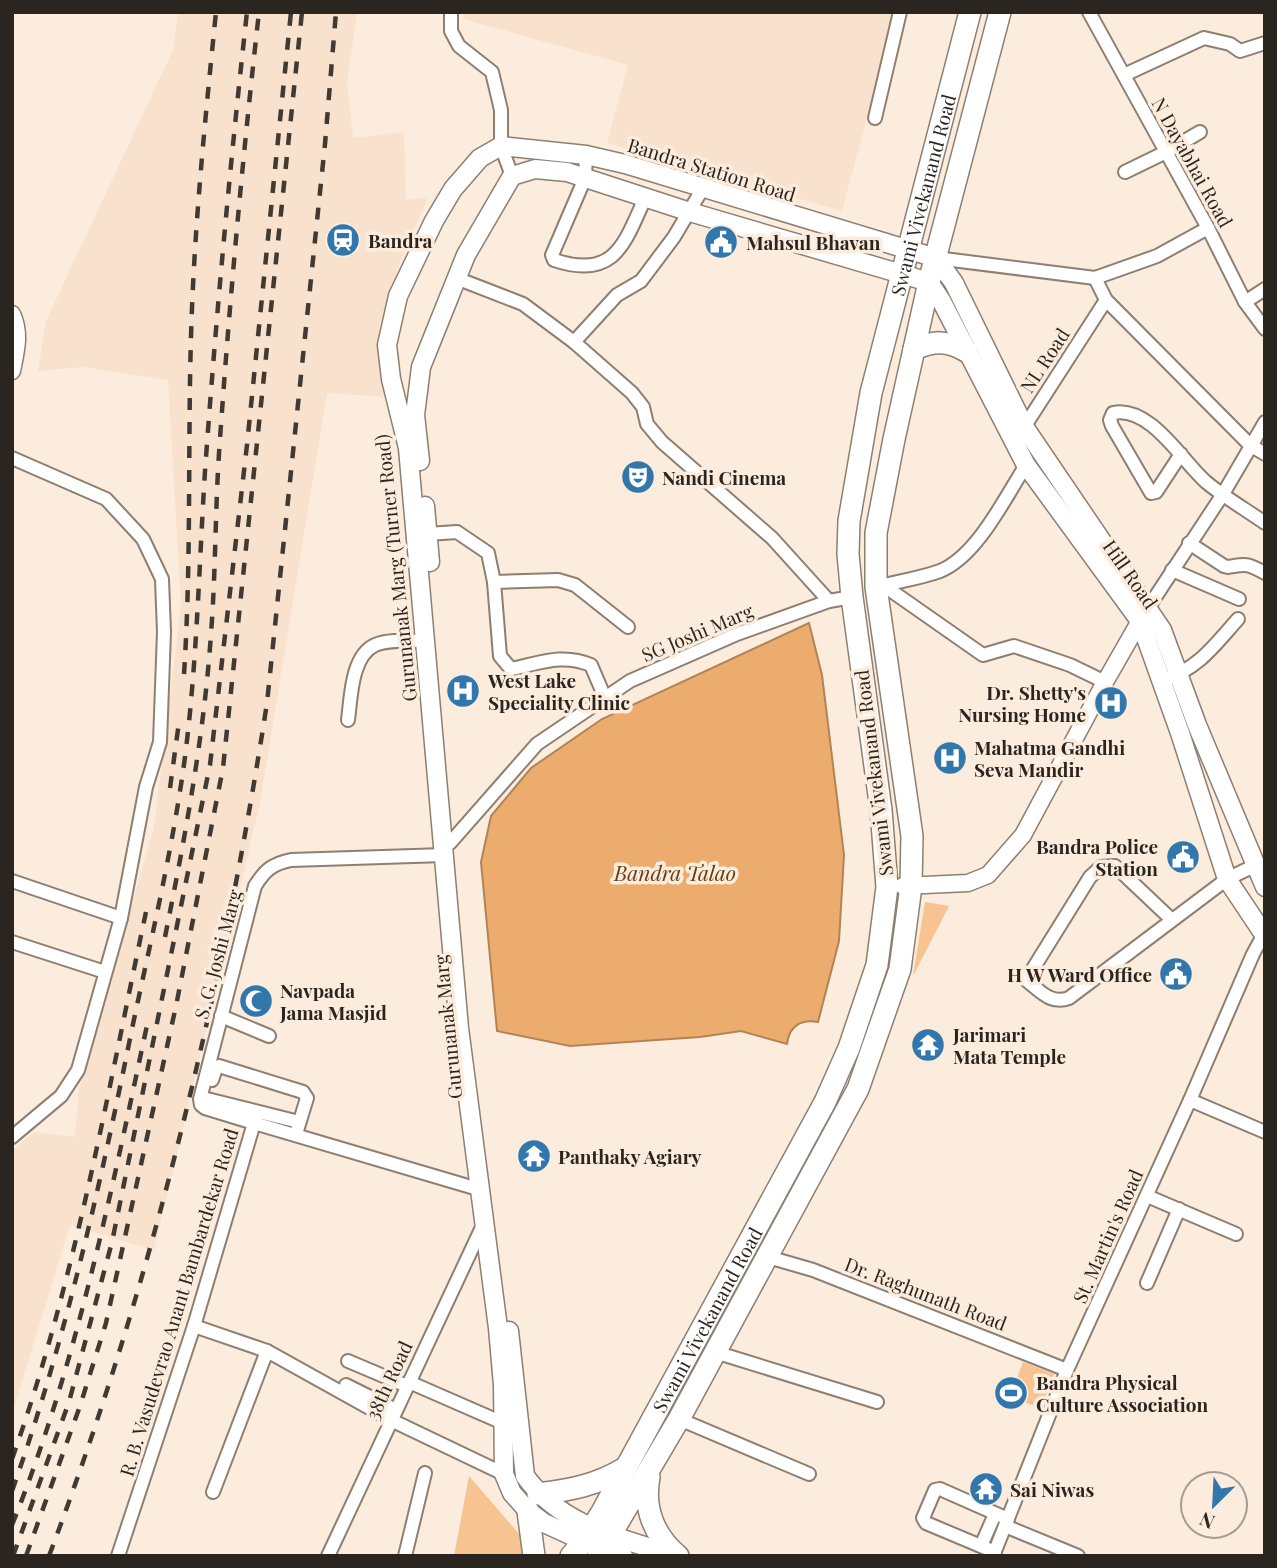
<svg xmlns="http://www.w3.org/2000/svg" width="1277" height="1568" font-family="'Playfair Display',serif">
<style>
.built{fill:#f8e1cd}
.green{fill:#f7c390}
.water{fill:#ebac6e;stroke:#b18456;stroke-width:2}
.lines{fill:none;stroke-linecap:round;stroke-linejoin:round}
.minor-casing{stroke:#8d7f71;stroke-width:16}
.tertiary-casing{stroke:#8d7f71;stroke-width:19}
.secondary-casing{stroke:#8d7f71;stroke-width:21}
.primary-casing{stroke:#8d7f71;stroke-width:24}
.minor{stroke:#fff;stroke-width:12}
.tertiary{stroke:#fff;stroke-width:16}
.secondary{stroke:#fff;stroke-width:18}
.primary{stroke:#fff;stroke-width:21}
.rail{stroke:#413a33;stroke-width:4.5;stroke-dasharray:12 12;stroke-linecap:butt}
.labels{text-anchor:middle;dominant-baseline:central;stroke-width:7;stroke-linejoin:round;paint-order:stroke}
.street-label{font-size:19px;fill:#2b251f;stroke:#fcecdd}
.poi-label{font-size:19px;font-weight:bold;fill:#2b251f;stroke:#fcecdd;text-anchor:start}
.water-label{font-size:21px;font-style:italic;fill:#683f0f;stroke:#fcecdd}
</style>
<rect width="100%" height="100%" fill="#fcecdd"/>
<!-- built -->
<g class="built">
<polygon points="178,12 357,12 347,81 353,138 404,132 406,200 428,197 400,262 379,327 378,358 388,397 327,393 260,803 154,1250 70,1225 12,1414 12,1151 34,1132 75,1137 79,1089 154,827 181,606 168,380 83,367 38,371 46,321 173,50"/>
<polygon points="465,12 895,12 842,211 607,143 628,65 463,19"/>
</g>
<!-- green -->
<g class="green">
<polygon points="925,902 949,906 913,976"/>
<polygon points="1023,1362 1054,1374 1041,1408 1010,1397"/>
<polygon points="469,1476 526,1542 528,1556 454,1556"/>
</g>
<!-- water -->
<path class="water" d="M809 623 822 675 844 855 839 941 818 1022C801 1019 789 1026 787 1044L741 1031 700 1037 570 1046 497 1031 481 862 491 816 531 768 602 719Z"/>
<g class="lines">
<!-- minor casing -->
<g class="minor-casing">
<g id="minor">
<polyline points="451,12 451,31 459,46 492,72 501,110 501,146 512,176"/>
<polyline points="1089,12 1208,228 1245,302 1265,329"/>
<polyline points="1124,75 1204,38 1230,44 1240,51 1265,43"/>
<polyline points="875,118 900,12"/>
<path d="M586 155 585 178 552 255 554 260C614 280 624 245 645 198"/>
<polyline points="1125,172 1166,152 1200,132"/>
<polyline points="936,258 1095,278 1157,256 1208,228"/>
<polyline points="456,278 523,304 574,342 632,393 643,407 647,424 662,442 772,538 829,601"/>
<polyline points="1095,278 1106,300 1250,445 1265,454"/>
<polyline points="1245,302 1265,289"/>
<polyline points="574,342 617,295 641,281 674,237 703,188"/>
<polyline points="1021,432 1106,300"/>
<path d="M1181 454 1156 492 1151 493 1112 426 1110 420 1113 413C1150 405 1182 461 1206 482 1224 497 1245 509 1265 523"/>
<polyline points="12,458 106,499 143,539 162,579 164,632 160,742 146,787 121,918 78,1070 61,1096 12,1137"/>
<path d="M427 534 457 532 488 553 494 582 500 656 511 669C540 663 563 653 591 665L605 698"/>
<path d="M1189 543 1224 566 1228 567C1247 564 1247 563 1265 573"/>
<polyline points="1172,570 1239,599"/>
<polyline points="494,582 558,580 575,585 628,627"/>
<polyline points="883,585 983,655 1014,646 1070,665 1105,682"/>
<path d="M881 586C900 581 921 578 940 571 977 556 1005 498 1026 465"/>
<polyline points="1148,608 1223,494 1265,422"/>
<path d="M1162 681C1199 668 1213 647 1238 619"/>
<path d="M348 720C351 698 351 656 375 645 389 639 409 641 424 641"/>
<polyline points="442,843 450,843 537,744 630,681 737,634 829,601 852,597"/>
<polyline points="12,881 121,918"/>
<path d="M1172 920 1115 866 1101 867 1090 877 1026 980C1040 991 1051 1005 1069 998L1227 879 1256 865"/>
<polyline points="12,942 105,972"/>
<polyline points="221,1016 269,1036"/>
<polyline points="212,1080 216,1068 219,1066 303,1092 307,1098 296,1134"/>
<polyline points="207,1099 299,1122"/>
<polyline points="1190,1100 1265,1132"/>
<path d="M257 1112 254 1123 205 1108 201 1105 200 1099 255 886C265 870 272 864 291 860L444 855"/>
<polyline points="1147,1196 1236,1234"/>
<polyline points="768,1257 813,1270 1067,1370"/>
<polyline points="1147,1283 1179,1209"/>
<polyline points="194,1326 267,1351 391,1420 504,1474"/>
<polyline points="715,1352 877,1402"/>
<polyline points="348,1361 407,1386"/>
<polyline points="409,1382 503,1423"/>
<polyline points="346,1385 396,1410"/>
<polyline points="679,1419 809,1474"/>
<polyline points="213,1492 267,1351"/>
<polyline points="1005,1526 1078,1556"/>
<polyline points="981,1546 995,1514"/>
<polyline points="995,1552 926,1523 923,1518 935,1490 940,1489 1008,1519"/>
<polyline points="118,1556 194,1326 254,1123 478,1189"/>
<polyline points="328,1556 484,1223"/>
<polyline points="405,1556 425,1473"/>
<polyline points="993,1556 1067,1370 1190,1100 1253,954 1265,932"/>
</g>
</g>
<!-- tertiary casing -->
<g class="tertiary-casing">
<g id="tertiary">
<path d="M12 314C21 333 16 351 12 371"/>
<polyline points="903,886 968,883 988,875 1023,835 1105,682 1145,612"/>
</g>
</g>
<!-- secondary casing -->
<g class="secondary-casing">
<g id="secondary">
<polyline points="420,461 415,415 421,367 466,255 512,176 535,169 567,172 690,212 929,282 942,302 1026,465 1140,621 1180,733 1227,879 1265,936"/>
<polyline points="425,506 430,562"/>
<path d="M509 1331 525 1476C561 1526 620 1538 677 1556"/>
<polyline points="623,1556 603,1550 544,1523 528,1511 512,1493 504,1474 503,1385 498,1328 459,1028 408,448 391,379 387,345 398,296 434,221 453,189 480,158 501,146 586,155 625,164 936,258 954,283 1025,428 1162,630 1197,725 1265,887"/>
</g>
</g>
<!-- primary casing -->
<g class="primary-casing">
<g id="primary">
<path d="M914 349C934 341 947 340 966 351"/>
<path d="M649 1477C643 1508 654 1536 678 1556"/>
<path d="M538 1494C571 1490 597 1485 625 1468"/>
<polyline points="528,1511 534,1556"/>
<path id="s1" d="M571 1556 584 1541 602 1512 825 1102 849 1048 877 965 887 887 881 810 852 597 848 554 849 521 871 393 970 12"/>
<polyline points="598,1556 679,1419 858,1089 900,969 911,886 912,836 876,587 876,533 894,439 929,282 1000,12"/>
</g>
</g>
<!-- minor -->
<use href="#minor" class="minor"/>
<!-- tertiary -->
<use href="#tertiary" class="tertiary"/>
<!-- secondary -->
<use href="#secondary" class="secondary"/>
<!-- primary -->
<use href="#primary" class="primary"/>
<!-- rail -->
<g class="rail">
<path d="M184 674C192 552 187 430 192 308 196 209 206 111 216 12"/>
<polyline points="170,788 179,722"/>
<path d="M165 937C185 837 204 736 211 634 216 569 215 504 220 439 230 296 243 154 259 12"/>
<path d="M12 1459C75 1282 107 1095 146 912"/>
<path d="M12 1491C66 1339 101 1182 133 1024 152 935 173 847 185 757 197 662 199 567 205 471 216 318 230 165 247 12"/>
<path d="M12 1525C78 1361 112 1188 149 1016"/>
<polyline points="13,1556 69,1402 112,1242 210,765 247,445 291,12"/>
<polyline points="26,1556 80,1406 106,1323 176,1006 223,768 302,12"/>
<path d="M49 1556C153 1280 222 994 267 703L325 144 336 12"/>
</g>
</g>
<!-- icons -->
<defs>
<g id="station-disc" transform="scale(1.75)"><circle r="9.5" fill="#3277ac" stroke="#fcecdd"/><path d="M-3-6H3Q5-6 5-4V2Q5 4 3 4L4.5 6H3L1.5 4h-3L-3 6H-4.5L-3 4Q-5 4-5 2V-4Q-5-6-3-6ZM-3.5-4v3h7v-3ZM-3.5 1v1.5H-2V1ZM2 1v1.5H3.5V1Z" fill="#fff"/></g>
<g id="civic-disc" transform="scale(1.75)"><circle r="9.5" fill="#3277ac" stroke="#fcecdd"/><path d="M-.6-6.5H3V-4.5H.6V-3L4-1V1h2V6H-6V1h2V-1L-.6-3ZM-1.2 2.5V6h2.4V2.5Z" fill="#fff"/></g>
<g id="theatre-disc" transform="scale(1.75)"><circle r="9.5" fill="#3277ac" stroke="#fcecdd"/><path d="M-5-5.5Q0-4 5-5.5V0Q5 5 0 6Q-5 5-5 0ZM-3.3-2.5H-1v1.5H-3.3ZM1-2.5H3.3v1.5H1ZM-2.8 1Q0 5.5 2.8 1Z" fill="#fff"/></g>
<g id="hospital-disc" transform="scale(1.75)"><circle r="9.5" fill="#3277ac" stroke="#fcecdd"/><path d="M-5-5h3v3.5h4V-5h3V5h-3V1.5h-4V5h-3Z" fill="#fff"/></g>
<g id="mosque-disc" transform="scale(1.75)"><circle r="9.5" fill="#3277ac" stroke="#fcecdd"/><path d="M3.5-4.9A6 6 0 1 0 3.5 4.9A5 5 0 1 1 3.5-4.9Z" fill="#fff"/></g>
<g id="temple-disc" transform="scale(1.75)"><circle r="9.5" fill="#3277ac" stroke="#fcecdd"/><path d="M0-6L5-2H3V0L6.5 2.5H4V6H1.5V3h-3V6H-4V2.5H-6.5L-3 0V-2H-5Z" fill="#fff"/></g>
<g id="stadium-disc" transform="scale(1.75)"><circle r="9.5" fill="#3277ac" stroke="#fcecdd"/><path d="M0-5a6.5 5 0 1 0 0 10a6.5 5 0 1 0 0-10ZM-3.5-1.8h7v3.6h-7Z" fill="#fff"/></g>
</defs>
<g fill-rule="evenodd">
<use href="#station-disc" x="343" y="240"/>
<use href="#civic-disc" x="721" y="242"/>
<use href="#theatre-disc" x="638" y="477"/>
<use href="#hospital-disc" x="463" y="691"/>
<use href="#hospital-disc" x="1111" y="703"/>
<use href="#hospital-disc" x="950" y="758"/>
<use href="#civic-disc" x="1183" y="857"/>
<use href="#civic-disc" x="1176" y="974"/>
<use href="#mosque-disc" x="256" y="1001"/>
<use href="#temple-disc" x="928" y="1045"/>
<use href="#temple-disc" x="534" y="1156"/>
<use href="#stadium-disc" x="1011" y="1393"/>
<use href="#temple-disc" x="986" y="1489"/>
</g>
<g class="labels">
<!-- street labels -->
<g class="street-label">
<text transform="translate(1193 162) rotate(61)">N Dayabhai Road</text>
<text transform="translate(712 169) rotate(17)">Bandra Station Road</text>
<text stroke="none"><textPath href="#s1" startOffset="1449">Swami Vivekanand Road</textPath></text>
<text transform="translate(1044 360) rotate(-57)">NL Road</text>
<text transform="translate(395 568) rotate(-96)">Gurunanak Marg (Turner Road)</text>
<text transform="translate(1131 574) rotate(55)">Hill Road</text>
<text transform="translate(697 632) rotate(-23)">SG Joshi Marg</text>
<text transform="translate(873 773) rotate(-97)">Swami Vivekanand Road</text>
<text transform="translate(217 954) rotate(-75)">S. G. Joshi Marg</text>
<text transform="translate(447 1027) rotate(-96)">Gurunanak Marg</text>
<text transform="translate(1107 1236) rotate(-66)">St. Martin's Road</text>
<text transform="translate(926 1293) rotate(21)">Dr. Raghunath Road</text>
<text transform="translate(178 1302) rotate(-73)">R. B. Vasudevrao Anant Bambardekar Road</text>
<text stroke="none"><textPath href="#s1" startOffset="273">Swami Vivekanand Road</textPath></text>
<text transform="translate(388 1380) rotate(-65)">38th Road</text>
</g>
<!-- poi labels -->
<g class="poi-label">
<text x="368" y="240">Bandra</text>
<text x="746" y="242">Mahsul Bhavan</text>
<text x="662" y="477">Nandi Cinema</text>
<text x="488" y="680">West Lake<tspan x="488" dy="22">Speciality Clinic</tspan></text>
<text x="1086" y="692" text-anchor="end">Dr. Shetty's<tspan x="1086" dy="22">Nursing Home</tspan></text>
<text x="974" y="747">Mahatma Gandhi<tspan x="974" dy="22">Seva Mandir</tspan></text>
<text x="1158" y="846" text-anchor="end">Bandra Police<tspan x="1158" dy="22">Station</tspan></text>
<text x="1152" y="974" text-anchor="end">H W Ward Office</text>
<text x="280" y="990">Navpada<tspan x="280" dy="22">Jama Masjid</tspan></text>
<text x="953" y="1034">Jarimari<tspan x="953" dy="22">Mata Temple</tspan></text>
<text x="558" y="1156">Panthaky Agiary</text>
<text x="1036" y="1382">Bandra Physical<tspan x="1036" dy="22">Culture Association</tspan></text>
<text x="1010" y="1489">Sai Niwas</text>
</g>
<!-- water labels -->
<g class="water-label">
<text x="675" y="872">Bandra Talao</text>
</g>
</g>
<!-- border -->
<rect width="1277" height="1568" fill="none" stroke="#2b251f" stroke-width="28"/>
<!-- north arrow -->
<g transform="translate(1214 1505) rotate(204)"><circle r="33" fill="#fcecdd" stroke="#a89c91" stroke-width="2"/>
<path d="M0-5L12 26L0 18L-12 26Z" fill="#3277ac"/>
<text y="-10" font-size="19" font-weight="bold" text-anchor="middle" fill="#2b251f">N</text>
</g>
</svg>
